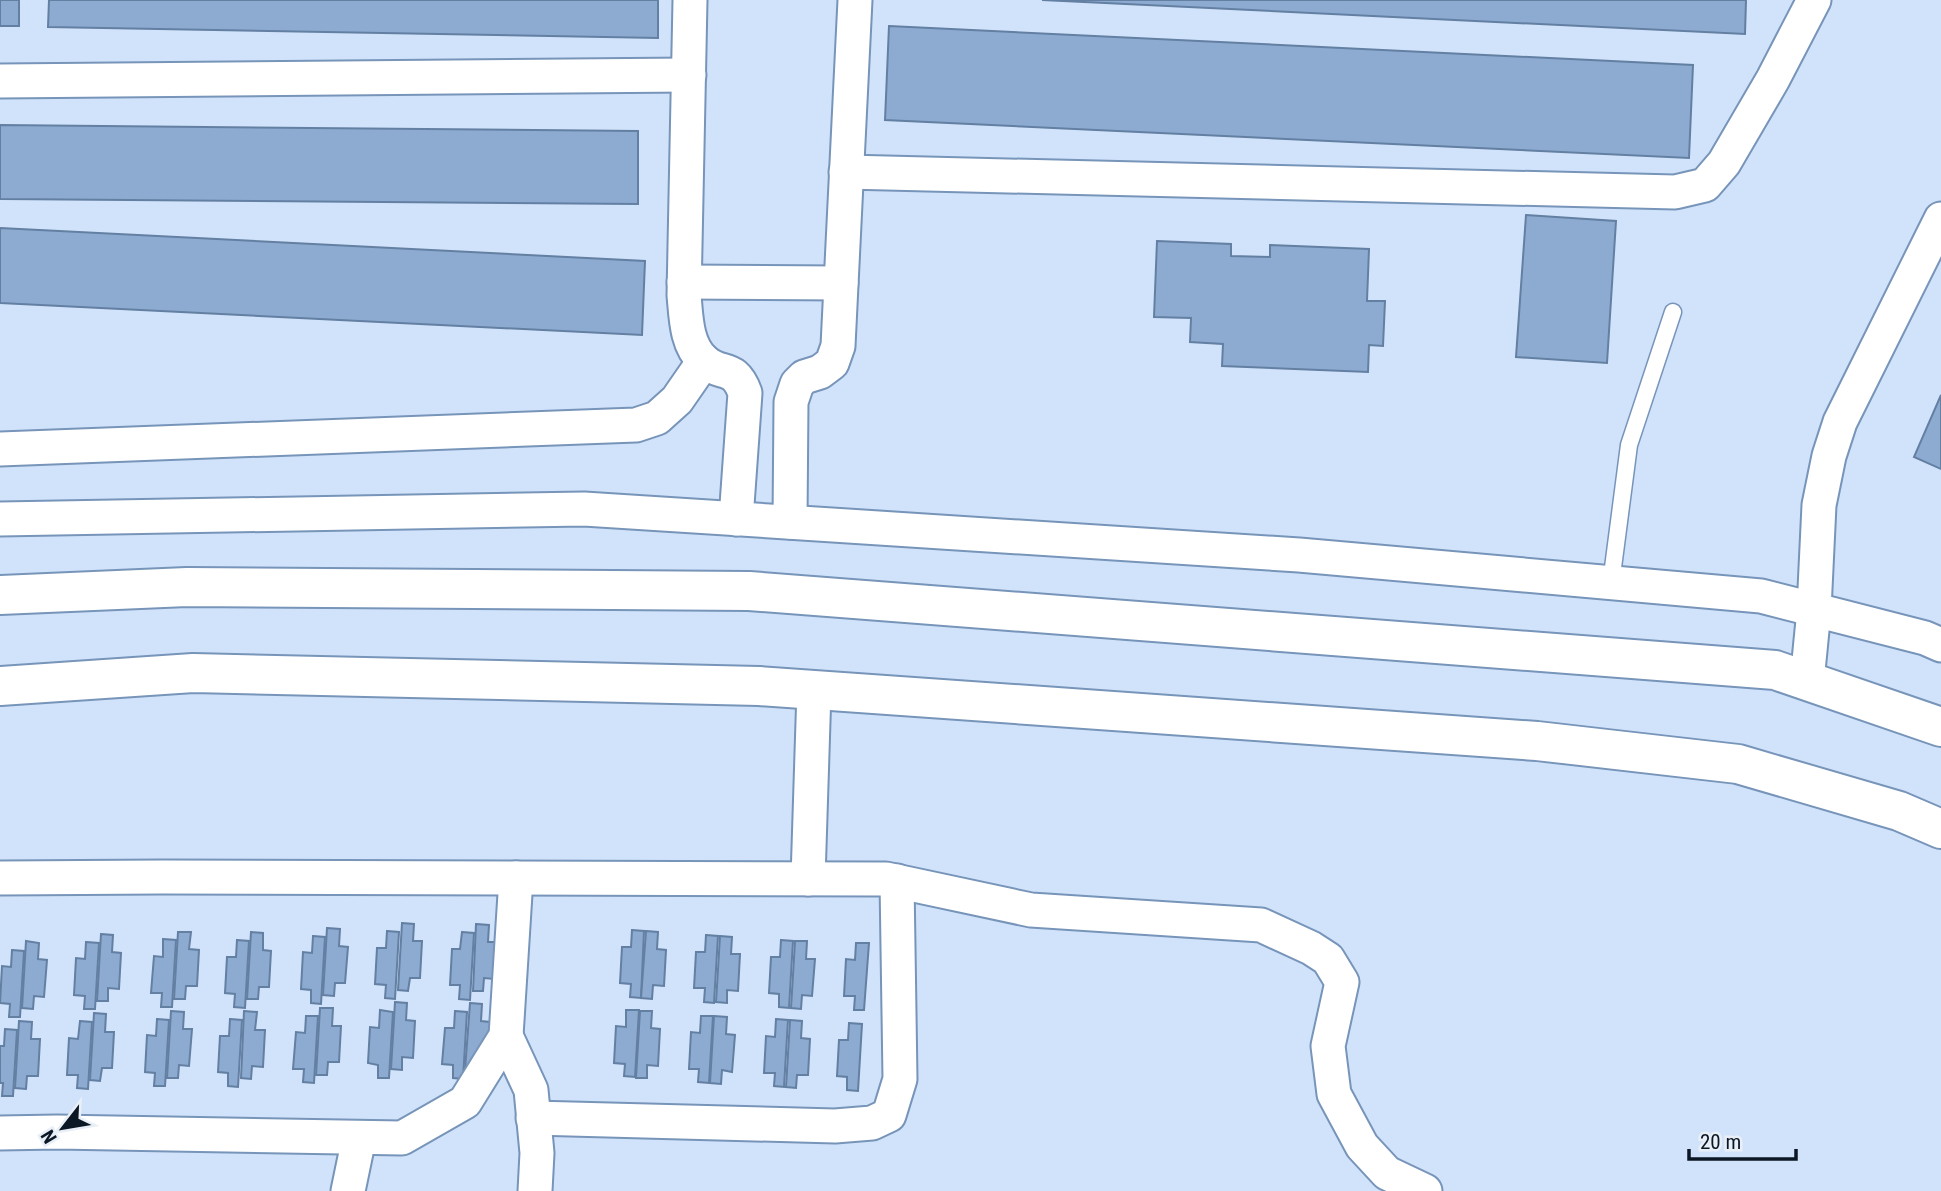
<svg xmlns="http://www.w3.org/2000/svg" width="1941" height="1191" font-family="'Roboto Condensed',sans-serif">
<style>
.building{fill:#8dabd1;stroke:#637fa2;stroke-width:2}
.lines{fill:none;stroke-linecap:round;stroke-linejoin:round}
.service-casing{stroke:#7794b9;stroke-width:19}
.minor-casing{stroke:#7794b9;stroke-width:37}
.tertiary-casing{stroke:#7794b9;stroke-width:42}
.service{stroke:#fff;stroke-width:16}
.minor{stroke:#fff;stroke-width:33}
.tertiary{stroke:#fff;stroke-width:38}
</style>
<rect width="100%" height="100%" fill="#d1e3fb"/>
<!-- building -->
<g class="building">
<rect x="0" y="0" width="19" height="26"/>
<polygon points="49,0 658,0 658,38 48,27"/>
<polygon points="1042,0 1746,0 1745,34"/>
<polygon points="889,26 1693,65 1689,158 885,120"/>
<polygon points="0,125 638,131 638,204 0,199"/>
<polygon points="1526,215 1616,221 1607,363 1516,357"/>
<polygon points="0,228 645,261 642,335 0,303"/>
<polygon points="1157,241 1231,244 1231,256 1270,257 1270,245 1369,249 1367,301 1385,301 1383,346 1369,345 1368,372 1222,366 1223,344 1190,342 1191,318 1154,317"/>
<polygon points="1941,395 1941,469 1914,457"/>
<polygon points="402,923 414,924 413,941 422,941 420,978 410,978 408,991 398,990"/>
<polygon points="476,924 489,925 488,942 497,942 494,979 484,978 483,991 473,991"/>
<polygon points="327,928 340,929 339,946 348,947 345,983 335,983 334,996 323,995"/>
<polygon points="632,930 644,931 641,998 630,997 631,984 620,983 622,947 631,947"/>
<polygon points="387,931 399,932 395,999 385,998 386,985 375,984 377,948 386,948"/>
<polygon points="646,931 658,932 657,949 666,950 664,986 653,985 652,999 641,998"/>
<polygon points="178,932 191,932 189,949 199,950 197,986 186,986 185,999 174,999"/>
<polygon points="251,932 263,933 263,950 271,951 269,987 259,987 258,999 247,999"/>
<polygon points="462,932 474,933 470,1000 459,999 460,985 450,985 452,949 460,949"/>
<polygon points="101,934 113,935 112,952 121,953 119,989 108,988 108,1001 97,1001"/>
<polygon points="706,935 718,936 714,1003 704,1002 705,988 694,988 696,952 705,952"/>
<polygon points="313,936 325,937 321,1004 311,1003 311,990 301,989 303,952 312,953"/>
<polygon points="720,936 732,937 731,954 740,954 738,991 727,990 727,1003 716,1002"/>
<polygon points="163,939 176,940 172,1007 161,1007 162,993 151,993 154,956 163,957"/>
<polygon points="237,940 249,941 245,1008 234,1007 235,994 225,993 227,957 236,957"/>
<polygon points="781,940 793,941 789,1008 779,1007 779,994 769,993 771,957 780,957"/>
<polygon points="26,941 39,943 38,959 47,960 44,997 34,996 33,1009 22,1008"/>
<polygon points="795,941 807,941 806,959 815,959 812,996 802,995 801,1009 791,1008"/>
<polygon points="86,942 99,943 95,1009 84,1009 85,996 74,995 76,958 85,959"/>
<polygon points="856,943 869,943 864,1010 854,1010 855,996 844,996 846,959 855,960"/>
<polygon points="12,950 24,951 20,1017 9,1017 10,1004 0,1003 2,966 11,967"/>
<polygon points="395,1002 407,1003 406,1020 415,1021 413,1058 402,1057 402,1070 391,1069"/>
<polygon points="470,1003 482,1004 481,1021 490,1022 488,1059 476,1071 465,1070"/>
<polygon points="320,1008 333,1008 332,1026 341,1026 339,1062 328,1062 327,1075 316,1075"/>
<polygon points="380,1010 393,1012 389,1078 378,1078 378,1065 368,1063 370,1027 379,1028"/>
<polygon points="626,1010 639,1010 635,1077 624,1076 625,1064 614,1063 616,1026 626,1027"/>
<polygon points="171,1011 184,1012 183,1029 192,1029 189,1066 179,1065 178,1078 167,1078"/>
<polygon points="244,1011 257,1012 255,1030 265,1030 263,1067 252,1066 251,1079 241,1078"/>
<polygon points="455,1011 467,1012 463,1079 453,1078 453,1065 442,1064 445,1028 454,1028"/>
<polygon points="640,1011 652,1011 651,1028 660,1029 658,1066 647,1065 647,1078 636,1078"/>
<polygon points="94,1013 106,1014 105,1032 114,1032 112,1068 102,1068 100,1081 90,1080"/>
<polygon points="306,1016 318,1016 314,1083 303,1082 304,1069 293,1069 296,1032 305,1033"/>
<polygon points="701,1016 713,1016 709,1083 698,1082 699,1069 689,1069 691,1032 700,1033"/>
<polygon points="714,1016 727,1017 726,1034 735,1035 732,1072 722,1070 721,1084 710,1083"/>
<polygon points="157,1019 169,1020 165,1086 154,1086 155,1073 145,1072 147,1035 156,1036"/>
<polygon points="230,1019 242,1020 238,1087 228,1086 228,1073 218,1072 220,1036 229,1036"/>
<polygon points="776,1019 788,1020 784,1087 774,1086 775,1073 764,1073 766,1036 775,1037"/>
<polygon points="790,1020 802,1021 801,1038 810,1039 808,1075 797,1075 796,1088 786,1087"/>
<polygon points="19,1021 32,1022 31,1039 40,1039 38,1076 27,1076 26,1089 15,1088"/>
<polygon points="80,1021 92,1022 88,1089 77,1088 78,1075 67,1075 69,1038 78,1039"/>
<polygon points="849,1023 862,1024 858,1091 847,1090 847,1077 837,1076 839,1040 848,1040"/>
<polygon points="5,1029 17,1030 13,1096 2,1096 3,1083 0,1083 0,1046 4,1046"/>
</g>
<g class="lines">
<!-- service casing -->
<g class="service-casing">
<polyline id="service" points="1611,583 1629,445 1673,312"/>
</g>
<!-- minor casing -->
<g class="minor-casing">
<g id="minor">
<path d="M690 0 684 295C686 317 686 345 704 361 722 377 734 363 745 393L736 519"/>
<polyline points="0,81 689,75"/>
<polyline points="846,172 1675,192 1705,185 1724,163 1773,79 1814,0"/>
<polyline points="684,282 841,283"/>
<polyline points="0,449 636,425 657,418 677,400 704,361"/>
<polyline points="0,519 584,509 1299,555 1761,596 1925,638 1941,645"/>
<polyline points="790,522 791,402 797,384 804,377 820,372 832,363 838,346 855,0"/>
<polyline points="1807,681 1814,610 1819,505 1829,456 1840,422 1941,219"/>
<polyline points="0,878 162,877 886,879 1031,910 1261,925 1311,948 1328,959 1342,982 1328,1046 1334,1094 1362,1146 1387,1173 1425,1191"/>
<polyline points="808,879 814,690"/>
<polyline points="506,1036 531,1090 537,1153 535,1191"/>
<polyline points="533,1118 835,1126 872,1123 889,1115 900,1079 897,881"/>
<polyline points="0,1133 57,1132 402,1138 465,1102 506,1036 516,878"/>
<polyline points="348,1191 359,1138"/>
</g>
</g>
<!-- tertiary casing -->
<g class="tertiary-casing">
<g id="tertiary">
<polyline points="0,595 187,587 749,591 1775,670 1941,727"/>
<polyline points="0,686 193,673 759,686 1537,741 1738,764 1899,811 1941,829"/>
</g>
</g>
<!-- service -->
<use href="#service" class="service"/>
<!-- minor -->
<use href="#minor" class="minor"/>
<!-- tertiary -->
<use href="#tertiary" class="tertiary"/>
</g>
<!-- north arrow -->
<g transform="translate(63 1128) rotate(239)" stroke="#e9eff7" stroke-width="5" paint-order="stroke">
<path d="M0-5L12 26L0 18L-12 26Z" fill="#0c1725"/>
<text y="-10" font-size="19" font-weight="bold" text-anchor="middle" fill="#0c1725">N</text>
</g>
<!-- scale -->
<path d="M1689 1149v10h107v-10" fill="none" stroke="#0c1725" stroke-width="3.5"/>
<text x="1700" y="1149" font-size="21" fill="#0c1725" stroke="#e9eff7" stroke-width="5" paint-order="stroke">20 m</text>
</svg>
